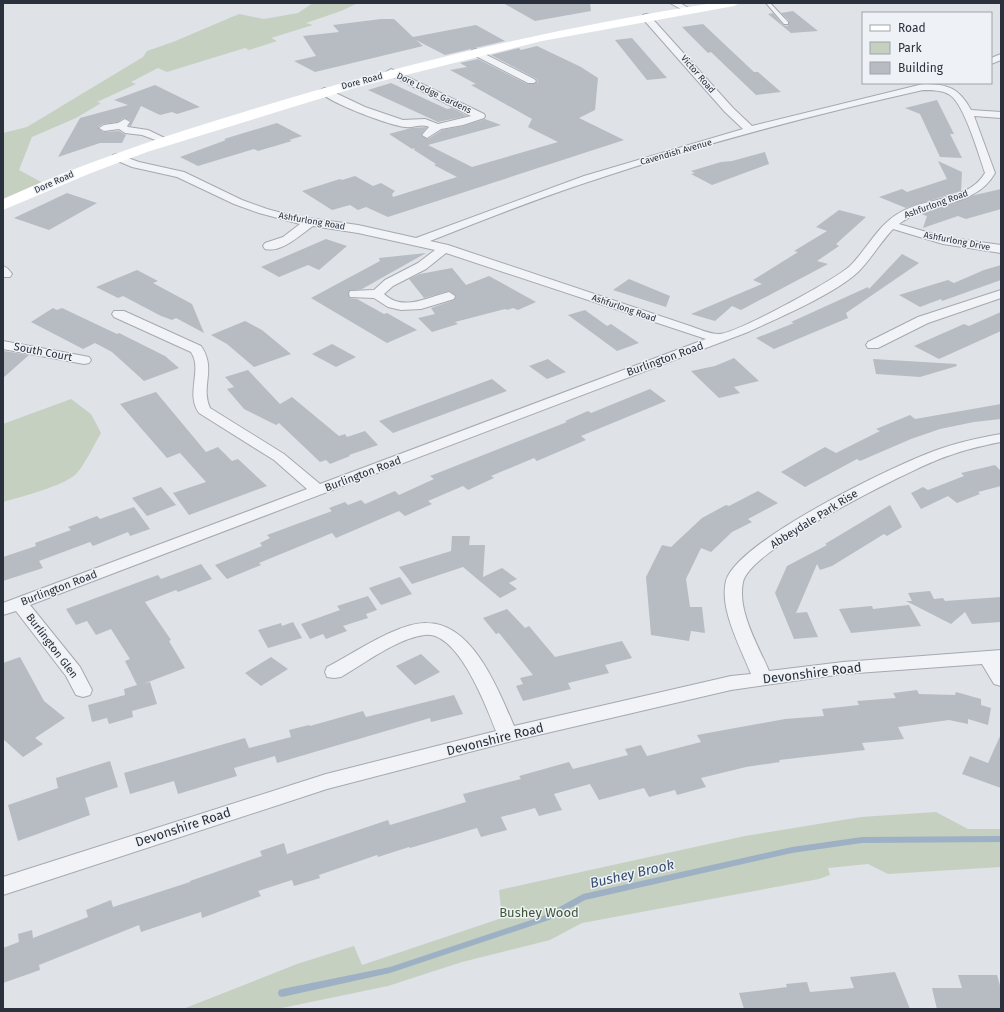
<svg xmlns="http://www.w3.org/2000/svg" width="1004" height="1012" font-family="'Fira Sans',sans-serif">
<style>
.green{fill:#c5d0c1}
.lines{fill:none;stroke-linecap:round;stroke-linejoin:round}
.stream{fill:#9db0c4;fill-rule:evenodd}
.building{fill:#b7bcc3}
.lane-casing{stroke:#a5a9b0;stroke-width:2}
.street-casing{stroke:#a5a9b0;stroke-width:2}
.lane{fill:#f1f3f6;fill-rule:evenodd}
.street{fill:#f1f3f6;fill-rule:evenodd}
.secondary{fill:#fff;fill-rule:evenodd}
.labels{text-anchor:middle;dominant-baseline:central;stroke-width:3;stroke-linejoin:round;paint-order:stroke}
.far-street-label{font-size:9px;fill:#2a313c;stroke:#eef1f5}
.street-label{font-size:11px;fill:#2a313c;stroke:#eef1f5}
.near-street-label{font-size:13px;fill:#2a313c;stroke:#eef1f5}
.near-park-label{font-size:13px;fill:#3e5738;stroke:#eef1f5}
.near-water-label{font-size:14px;font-style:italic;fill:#384f6c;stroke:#eef1f5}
</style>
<rect width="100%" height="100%" fill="#dfe2e7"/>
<!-- green -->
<g class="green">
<polygon points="313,3 358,3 341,11 306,23 313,25 271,38 277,41 249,50 245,48 167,72 158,68 131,82 136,84 97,102 101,103 76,118 32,137 19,170 43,183 3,200 3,133 27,127 143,57 147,51 173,42 239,14 264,19 298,13"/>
<path d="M71 399 91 414 101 433C95 443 83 468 75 475 62 486 21 497 3 502V424Z"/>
<polygon points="936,812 968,829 1001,829 1001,867 888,874 868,864 828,868 830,875 819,879 582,923 550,940 462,962 388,986 277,1009 183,1009 297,964 354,946 362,965 502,918 499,890 745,836 861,817"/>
</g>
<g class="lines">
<!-- stream -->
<polygon class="stream" points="1001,836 1001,842 862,843 792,853 585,900 549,920 390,973 282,997 279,996 278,993 279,990 282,989 390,967 543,916 583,894 792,847 862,837"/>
</g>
<!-- building -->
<g class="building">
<polygon points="503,3 590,3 591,11 535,21"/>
<polygon points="793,11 818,31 791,33 768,14 773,13 783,25 788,26 789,21 781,13"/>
<polygon points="381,19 394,19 413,37 476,25 505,41 445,55 416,40 423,46 315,72 294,61 316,56 303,36 339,32 333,25"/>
<polygon points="703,24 754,72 758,72 781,92 756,95 711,52 708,53 682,27"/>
<polygon points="632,38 667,78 647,80 615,40"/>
<polygon points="537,46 581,67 598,78 595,110 579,118 624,140 388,217 366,207 358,210 350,205 332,210 302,191 340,179 342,180 355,176 373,186 381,183 395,191 392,194 393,197 457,177 434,165 436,164 414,150 415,148 412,149 389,134 411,128 427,127 421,135 428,139 442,130 463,126 485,119 501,125 428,145 472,167 558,142 528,127 532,119 471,85 476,84 450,70 467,67 460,63 478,59 527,84 534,84 538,81 535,78 491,55 519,48 521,50"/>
<polygon points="391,83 447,109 452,108 467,116 438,122 368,90"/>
<polygon points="155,85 200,107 177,114 172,112 160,115 141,106 131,126 129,126 131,121 124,118 118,122 103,124 98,127 103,132 119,131 126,135 122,143 100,143 58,157 80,118 128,105 114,100"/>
<polygon points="937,100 954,134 950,134 962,158 940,157 920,114 905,108"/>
<polygon points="277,123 302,136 289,140 292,141 258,151 254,149 198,166 180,157 226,140 224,139"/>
<polygon points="765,152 769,164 712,185 691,174 695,173 691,171 721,162 732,161"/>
<polygon points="938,161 962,172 961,191 906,208 879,197 902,189 907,192 947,179"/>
<polygon points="1001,189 1001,209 966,219 958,216 923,228 927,216 921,214 975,195"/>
<polygon points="67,193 97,203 49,230 14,218"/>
<polygon points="839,210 866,217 836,244 839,246 817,261 828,264 741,310 732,306 715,321 691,314 762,284 753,280 798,252 794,251 827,231 816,227"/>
<polygon points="326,239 347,246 319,270 308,265 279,277 261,267"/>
<polygon points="426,253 362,289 349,291 349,298 357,299 384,314 387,313 417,330 387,343 311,298 380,261 379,258"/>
<polygon points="902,254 919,263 846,313 848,318 774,349 756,338 794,323 791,322 868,287 869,289"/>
<polygon points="1001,265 1001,280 942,301 941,299 920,307 899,295 948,280 954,283 984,270"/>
<polygon points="452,268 466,285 489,276 536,302 518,310 513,308 507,310 505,309 455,322 458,324 432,332 418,318 435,314 431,308 454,300 456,296 449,291 424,298 409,279 420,274"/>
<polygon points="137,270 158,281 153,283 192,304 204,333 176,318 172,320 161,316 123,296 118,298 96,287"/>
<polygon points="629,279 670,296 666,307 613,290"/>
<polygon points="53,308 57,310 62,308 117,334 119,333 165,356 179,368 144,381 112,352 95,343 83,349 31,322"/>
<polygon points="585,310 607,326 611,324 639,343 617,351 568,315"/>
<polygon points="1001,312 1001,331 939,359 914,346 964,324 969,326"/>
<polygon points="245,321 262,330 291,354 254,367 227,344 211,335"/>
<polygon points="332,344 356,357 336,367 312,354"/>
<polygon points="4,351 29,355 3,378 3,352"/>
<polygon points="734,358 759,381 734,387 740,393 719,398 691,371 715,366"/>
<polygon points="548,359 553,363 566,372 547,379 529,366"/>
<polygon points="873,359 956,364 957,366 920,377 876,374"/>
<polygon points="248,370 280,404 292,397 339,436 345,434 347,437 365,431 378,445 349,455 350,456 330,464 326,460 320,462 279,423 276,425 244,409 227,389 234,387 225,377"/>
<polygon points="492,379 507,391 393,433 379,421"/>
<polygon points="650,389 666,401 581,436 586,440 537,461 534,458 491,476 494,478 468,490 463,486 428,501 432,504 405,516 399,511 336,538 332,533 259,563 261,565 227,579 215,565 262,546 260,543 270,538 267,535 332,511 329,508 345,502 348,505 361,500 365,504 395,491 399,495 434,479 430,476 567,422 565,421 588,411 591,413"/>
<polygon points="156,392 206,452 218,447 232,461 238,459 267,486 189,515 173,493 206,482 180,453 167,458 120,404"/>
<polygon points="1001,404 1001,419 974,422 940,429 911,439 860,461 857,459 805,487 781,472 825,447 836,453 880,431 876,429 910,415 915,419"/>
<polygon points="995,465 1001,471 1001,486 978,492 980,494 957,503 948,496 921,509 911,493 923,487 928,490 964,476 961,473"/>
<polygon points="161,487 176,505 147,516 132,498"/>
<polygon points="758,491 778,503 748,519 752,522 732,532 711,552 701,548 686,579 690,607 702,607 705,633 691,631 689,641 651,635 646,577 662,545 671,547 702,518 726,505 729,506"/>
<polygon points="890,505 902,527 887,536 884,534 832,566 820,570 817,564 796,613 807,612 818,637 794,639 775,593 787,566 827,545 825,544"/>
<polygon points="134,507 150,529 130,536 128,532 93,546 90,542 39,561 43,568 3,581 3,557 36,546 35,543 71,530 68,527 97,516 100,519"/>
<polygon points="452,536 470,536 469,545 485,545 483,577 502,568 517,579 509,583 517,589 500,598 463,567 412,584 399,567 451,551"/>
<polygon points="201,564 212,579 178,592 176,590 145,602 171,640 169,641 185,668 143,684 150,682 157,704 132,711 133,717 109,724 107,718 92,722 88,705 125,695 124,689 137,685 125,661 130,659 111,629 96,635 87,621 76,625 66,609 158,575 161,579"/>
<polygon points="400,577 412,594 381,605 369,588"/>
<polygon points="930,591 934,599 943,598 945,601 1001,597 1001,622 972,624 965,612 951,624 906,601 912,601 908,593"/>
<polygon points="368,596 377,610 366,614 368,618 343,626 347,631 326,639 323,634 310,639 301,624 340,610 337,606"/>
<polygon points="909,605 921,626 851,633 839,609 872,606 873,609"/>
<polygon points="507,609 525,628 529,626 555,657 622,641 632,658 605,665 609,673 568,683 571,689 523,701 516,686 523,684 520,678 533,675 499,633 496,634 483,618"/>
<polygon points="293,622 302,638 268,648 258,630 281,623 282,626"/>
<polygon points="421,654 440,672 415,685 396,666"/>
<polygon points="20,657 44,701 65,718 35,738 43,744 23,757 3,739 3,663"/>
<polygon points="271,657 288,669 261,686 245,673"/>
<polygon points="917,690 919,694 955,695 956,692 981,699 981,705 991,708 988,725 968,719 968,724 949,720 898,727 904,739 862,743 865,750 779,760 780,762 746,767 701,778 706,787 677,795 675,790 649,797 644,788 599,800 590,784 554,794 562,810 539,816 535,808 501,817 507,830 481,837 477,828 410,848 409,847 378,857 377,855 319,875 320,878 294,886 292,880 258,891 261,896 202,918 201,912 141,932 139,925 39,965 40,970 3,983 3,948 19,942 18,934 32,930 33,938 88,917 86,910 111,900 113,907 190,882 190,881 262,856 260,851 284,843 287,854 388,820 390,825 466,802 463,794 521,779 519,776 569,762 573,769 628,755 625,749 641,745 647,756 701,742 697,735 785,719 824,716 822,709 859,705 857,701 896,698 893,693"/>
<polygon points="454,695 463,714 431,722 430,718 277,763 275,756 234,768 237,776 178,794 174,781 130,794 124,773 245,738 249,748 291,737 289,730 309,725 310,726 363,711 366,717"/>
<polygon points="1001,734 1001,788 962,774 970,756 988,763"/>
<polygon points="110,761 118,787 85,798 90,815 18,841 8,805 58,788 56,778"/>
<polygon points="895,972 910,1009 744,1009 739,993 787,987 786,984 807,982 810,992 854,988 850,977"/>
<polygon points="958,975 997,975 1001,989 1001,1009 937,1009 932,988 962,988"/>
</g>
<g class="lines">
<!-- lane casing -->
<g class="lane-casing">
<polygon id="lane" points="766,3 770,3 788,22 788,24 784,24"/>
</g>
<!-- street casing -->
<g class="street-casing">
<g id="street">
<polygon points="670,3 680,3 692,10 688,13"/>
<path d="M646 14 649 15 733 108 752 126 923 84C948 84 959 88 971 110L1001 112V118L974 116 995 173C976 208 928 201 899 224L944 237 1001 245V253L943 244 893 229C880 243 871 259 858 272 833 295 780 317 748 332L30 605 80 667 92 690 90 695 83 697 76 695 66 676 16 611 3 615V603L307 489 274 460 199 413C185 393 203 370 191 352L114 317 112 314 114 311H124L201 346C217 369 200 386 210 408L284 454 320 484 706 339 446 253 426 269 393 286 384 294C403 312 428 297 449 292L455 296 454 299 421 309 401 310 388 307 374 298 350 297 349 294 350 291 374 290 385 280 418 263 435 250 358 233 313 226C300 235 282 253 265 249L263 246 265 243 283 237 300 224 259 213 234 204 177 177 132 167 113 159 112 157 113 155 117 154 139 162 184 172 242 200 267 209 293 216 358 225 416 238 584 176 743 129 725 112 643 19V15ZM923 90C932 90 942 90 950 95 964 104 979 155 985 173 968 202 925 197 899 213 878 225 867 249 850 266 836 279 736 334 719 334 709 334 699 329 690 326L448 245 430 241C484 220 538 198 594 180 702 144 812 115 923 90Z"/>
<polygon points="475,49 534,79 536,81 534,83 528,83 472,54 472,50"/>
<polygon points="1001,54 1001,60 991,64 991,58"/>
<path d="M391 69 484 114 485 116 484 118 463 125 441 129 427 138 422 135 429 127 427 126C420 124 413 128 405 127 389 125 329 103 319 91L324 88 327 89 365 107 403 120 425 119 438 124 471 116 388 74 386 72Z"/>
<polygon points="125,119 130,122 127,126 128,127 148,130 171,141 166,144 142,135 125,133 119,129 104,131 99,128 104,125 118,123"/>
<path d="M3 266C8 268 9 270 12 274L10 277H3Z"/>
<polygon points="1001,290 1001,298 928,323 878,348 868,348 866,345 868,342 918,317"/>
<polygon points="3,341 84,356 89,357 91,360 89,363 84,364 3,349"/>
<path d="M1001 434V442C979 446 957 452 937 460 903 474 750 549 743 582 737 611 758 645 769 671L843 662 1001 650V686L994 684 982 664 843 674 731 690 508 742 327 789 3 895V877L326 774 496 731C486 706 458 631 425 635 398 638 365 663 341 677L334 678 327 677 325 672 327 667C353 654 398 622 427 623 473 623 499 691 514 726L731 676 751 674C741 648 719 609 726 581 737 541 893 466 934 451 955 443 978 438 1001 434Z"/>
</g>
</g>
<!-- lane -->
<use href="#lane" class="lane"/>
<!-- street -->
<use href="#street" class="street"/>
<!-- secondary -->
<path class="secondary" d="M713 3H740L734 6 542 41 358 87 147 152 91 173 3 210V199C82 163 164 136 247 111 400 64 555 28 713 3Z"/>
</g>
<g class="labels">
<!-- far-street labels -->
<g class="far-street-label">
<text transform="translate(698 74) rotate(49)">Victor Road</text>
<text transform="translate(362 81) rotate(-15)">Dore Road</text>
<text transform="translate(434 93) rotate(26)">Dore Lodge Gardens</text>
<text transform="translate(676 152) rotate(-16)">Cavendish Avenue</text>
<text transform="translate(54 182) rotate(-24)">Dore Road</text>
<text transform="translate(936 204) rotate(-20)">Ashfurlong Road</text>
<text transform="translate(312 221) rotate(10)">Ashfurlong Road</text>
<text transform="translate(957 241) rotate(11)">Ashfurlong Drive</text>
<text transform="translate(624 308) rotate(19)">Ashfurlong Road</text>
</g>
<!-- street labels -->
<g class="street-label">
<text transform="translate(43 352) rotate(11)">South Court</text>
<text transform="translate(665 359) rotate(-20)">Burlington Road</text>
<text transform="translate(363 474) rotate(-21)">Burlington Road</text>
<text transform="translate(814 519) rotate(-32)">Abbeydale Park Rise</text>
<text transform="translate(59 588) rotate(-21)">Burlington Road</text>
<text transform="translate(52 646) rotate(53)">Burlington Glen</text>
</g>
<!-- near-street labels -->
<g class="near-street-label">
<text transform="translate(812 673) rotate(-7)">Devonshire Road</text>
<text transform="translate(495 739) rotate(-14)">Devonshire Road</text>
<text transform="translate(183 827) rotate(-18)">Devonshire Road</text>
</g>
<!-- near-park labels -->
<g class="near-park-label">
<text x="539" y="912">Bushey Wood</text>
</g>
<!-- near-water labels -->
<g class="near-water-label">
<text transform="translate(632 874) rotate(-13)">Bushey Brook</text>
</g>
</g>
<!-- border -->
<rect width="1004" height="1012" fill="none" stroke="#2a313c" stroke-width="8"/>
<!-- legend -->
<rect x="862" y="12" width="130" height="72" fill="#eef1f5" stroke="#a0a4ab"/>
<rect x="870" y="25" width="20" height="6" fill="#ffffff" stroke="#a0a4ab"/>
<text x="898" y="32" font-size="12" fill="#2a313c">Road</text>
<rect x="870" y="42" width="20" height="12" fill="#c5d0c1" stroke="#a0a4ab"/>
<text x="898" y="52" font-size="12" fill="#2a313c">Park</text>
<rect x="870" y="62" width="20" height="12" fill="#b7bcc3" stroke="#a0a4ab"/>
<text x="898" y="72" font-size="12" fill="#2a313c">Building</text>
</svg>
